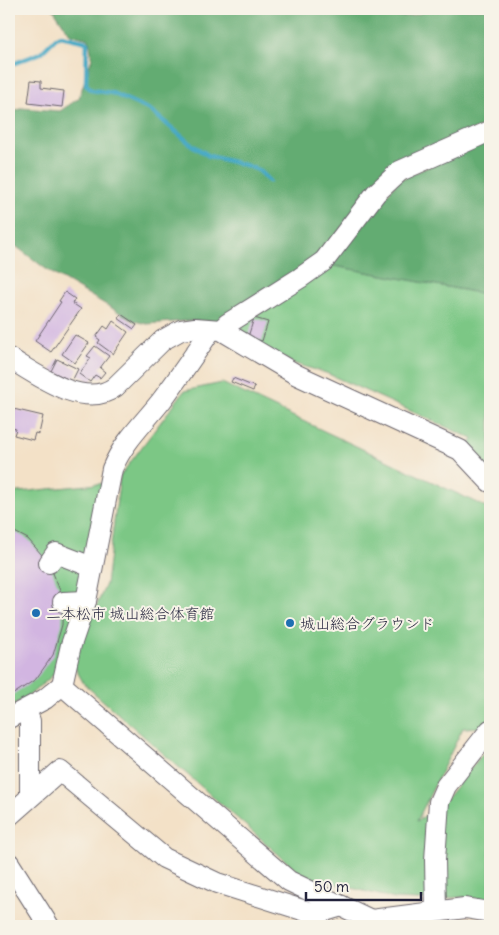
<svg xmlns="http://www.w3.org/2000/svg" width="499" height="935" font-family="Delius,'Klee One',sans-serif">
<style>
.green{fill:#7bc785;stroke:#4e7460}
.forest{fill:#64ac72;stroke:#436756}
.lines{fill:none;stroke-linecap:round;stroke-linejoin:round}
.stream{stroke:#45a8c5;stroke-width:4.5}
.building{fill:#d2b5e1}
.minor-casing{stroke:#6b656c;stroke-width:22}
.minor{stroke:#fff;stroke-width:20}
.poi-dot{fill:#1f6fb2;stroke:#f7f3e8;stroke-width:2}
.labels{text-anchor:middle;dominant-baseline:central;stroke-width:4;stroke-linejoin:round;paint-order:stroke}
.poi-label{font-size:15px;fill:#22223b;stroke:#f7f3e8;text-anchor:start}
</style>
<rect width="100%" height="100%" fill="#f7f3e8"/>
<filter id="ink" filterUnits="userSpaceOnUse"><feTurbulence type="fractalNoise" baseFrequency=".02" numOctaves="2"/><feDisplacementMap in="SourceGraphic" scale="10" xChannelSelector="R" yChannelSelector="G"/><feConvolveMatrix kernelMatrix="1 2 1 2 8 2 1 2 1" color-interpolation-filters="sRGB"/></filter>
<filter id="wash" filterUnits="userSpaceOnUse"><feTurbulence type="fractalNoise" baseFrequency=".0096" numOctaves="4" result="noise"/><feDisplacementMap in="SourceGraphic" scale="20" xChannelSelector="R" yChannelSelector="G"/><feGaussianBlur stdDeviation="1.12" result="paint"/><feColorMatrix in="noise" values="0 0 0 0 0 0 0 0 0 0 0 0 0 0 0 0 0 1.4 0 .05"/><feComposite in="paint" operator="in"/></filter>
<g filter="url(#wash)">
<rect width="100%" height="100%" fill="#f3e1c7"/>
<!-- green -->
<g class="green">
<polygon points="329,265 490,295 490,475 468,449 473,439 326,373 292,363 241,333 241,326"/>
<polygon points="222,383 490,509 490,721 485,727 463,728 417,821 441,805 490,745 490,900 463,897 418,900 395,899 302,875 84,684 72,662 106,584 120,476 184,391"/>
<polygon points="108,483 59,670 25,699 9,706 9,493"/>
</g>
<!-- forest -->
<g class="forest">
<path d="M53 9H381C393 20 412 17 426 11L427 9H490V123L405 160 310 263 218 321H186L147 324 134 321 50 272 9 241V114L22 108 60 111 79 98 92 58 89 39 70 34Z"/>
<polygon points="490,139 490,295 329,265 399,180"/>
</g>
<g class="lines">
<!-- stream -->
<polyline class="stream" points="15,63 41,53 56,38 61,36 87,42 86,84 91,90 112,93 150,110 192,145 209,156 245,165 258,170 269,181"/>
</g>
<g id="blocks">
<!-- building -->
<g class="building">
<polygon points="31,80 41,81 41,88 64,91 62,107 28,103"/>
<polygon points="65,292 75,299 72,303 81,309 51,352 35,341 61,302 59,301"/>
<polygon points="121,314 137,325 134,329 118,318"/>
<polygon points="254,318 268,322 262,341 248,337"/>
<polygon points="113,321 128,332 113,354 98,343 100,340 96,337 104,326 108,329"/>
<polygon points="75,335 89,343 75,363 62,354"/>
<polygon points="95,346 109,356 100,368 105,372 100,378 95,375 90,382 79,374 91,358 87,356"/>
<polygon points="57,359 78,369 72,381 51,371"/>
<polygon points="233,378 255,387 253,391 231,382"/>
<polygon points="9,408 43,416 39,434 35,433 33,440 14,435 16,429 9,427"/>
<polygon points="9,529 28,539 49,563 61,593 63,602 62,625 53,655 36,679 9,697"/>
</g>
</g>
</g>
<g filter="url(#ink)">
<use href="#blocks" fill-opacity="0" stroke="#6b656c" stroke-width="1"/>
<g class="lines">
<!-- minor casing -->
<g class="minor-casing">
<g id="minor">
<polyline points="221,330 227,324 300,278 324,261 376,193 400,171 490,131"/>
<path d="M9 358C37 375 84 410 115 387L163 340 181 330 195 328 221 330 297 375 460 450 490 482"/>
<polyline points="49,563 56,553 92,567"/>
<polyline points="63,602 86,601"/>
<path d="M62 685 71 645 86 601 112 469C123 442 144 423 162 400 179 377 195 354 211 330"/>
<polyline points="26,710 30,721 30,796"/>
<polyline points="9,718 45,699 62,685 289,881 371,920 378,926"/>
<polyline points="9,816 60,771 164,858 217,883 315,914 342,906"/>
<polyline points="9,863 49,926"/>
<polyline points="436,911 435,860 439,802 446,786 490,730"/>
<polyline points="371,920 465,908 490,912"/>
</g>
</g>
<!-- minor -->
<use href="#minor" class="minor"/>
</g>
</g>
<!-- markers -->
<g class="poi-dot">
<circle cx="36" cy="613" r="5"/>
<circle cx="290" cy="623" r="5"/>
</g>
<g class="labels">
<!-- poi labels -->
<g class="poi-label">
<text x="46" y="613">二本松市 城山総合体育館</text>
<text x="300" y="623">城山総合グラウンド</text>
</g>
</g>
<!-- margin -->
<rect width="499" height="935" fill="none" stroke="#f7f3e8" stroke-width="30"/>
<!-- scale -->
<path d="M306 892v8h115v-8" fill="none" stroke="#22223b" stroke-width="2.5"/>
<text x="314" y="892" font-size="15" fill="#22223b" stroke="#f7f3e8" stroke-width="4" paint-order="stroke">50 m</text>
</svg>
